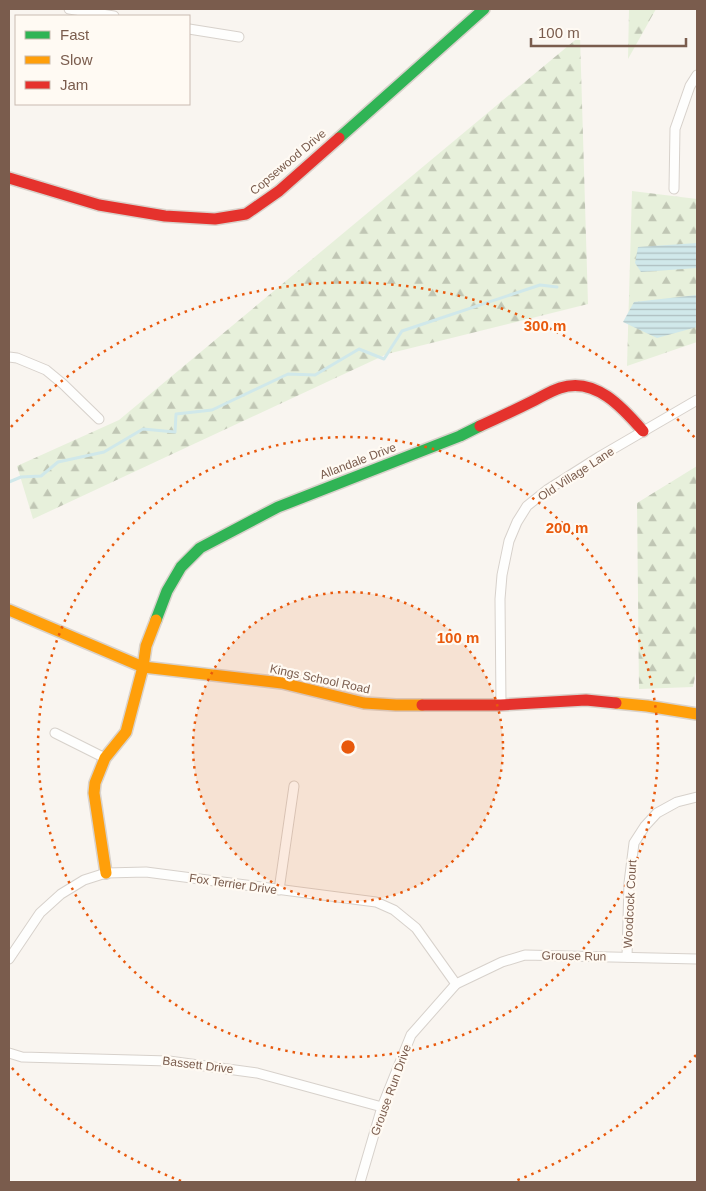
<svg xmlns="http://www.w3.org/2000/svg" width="706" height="1191" font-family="Arial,sans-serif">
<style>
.forest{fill:url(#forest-firs)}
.water{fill:url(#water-rules)}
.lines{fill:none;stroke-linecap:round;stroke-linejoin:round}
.stream{stroke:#d0e8ea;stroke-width:3}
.street-casing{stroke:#d7d1cb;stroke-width:11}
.fast-casing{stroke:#d9d2cb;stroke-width:14}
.slow-casing{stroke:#d9d2cb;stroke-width:14}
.jam-casing{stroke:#d9d2cb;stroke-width:14}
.street{stroke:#fefefd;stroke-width:9}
.fast{stroke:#30b455;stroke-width:11}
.slow{stroke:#ff9f0a;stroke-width:11}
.jam{stroke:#e5322d;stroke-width:11}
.ring{fill:none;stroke:#e8590c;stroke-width:2.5;stroke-dasharray:2.5 5}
.labels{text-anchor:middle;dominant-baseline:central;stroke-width:4.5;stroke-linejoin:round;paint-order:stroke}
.street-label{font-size:12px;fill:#7a5c4d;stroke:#fffaf3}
.centre{fill:#e8590c;stroke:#fffaf3;stroke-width:2.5}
.ring-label{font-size:15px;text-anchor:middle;font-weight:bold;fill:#e8590c;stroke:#fffaf3;stroke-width:4.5;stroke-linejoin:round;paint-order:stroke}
</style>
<defs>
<pattern id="forest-firs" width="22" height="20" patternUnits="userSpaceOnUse" patternTransform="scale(1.25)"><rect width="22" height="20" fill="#e7f0db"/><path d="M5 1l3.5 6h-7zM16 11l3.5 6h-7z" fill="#c0c6b4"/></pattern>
<pattern id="water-rules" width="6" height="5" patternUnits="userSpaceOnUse" patternTransform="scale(1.25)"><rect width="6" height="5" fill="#d0e8ea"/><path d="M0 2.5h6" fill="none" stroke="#aebfc0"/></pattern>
</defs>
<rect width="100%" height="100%" fill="#f9f5f0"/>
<!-- forest -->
<g class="forest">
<polygon points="629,9 656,9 628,59"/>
<polygon points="580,36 588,304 387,354 33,519 17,466 119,420"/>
<polygon points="632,191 697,199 697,342 627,366"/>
<polygon points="697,466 697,667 693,687 639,689 637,503"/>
</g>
<!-- water -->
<g class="water">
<polygon points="697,243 697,268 641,272 635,263 638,247"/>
<polygon points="697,295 697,327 657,338 623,322 634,302"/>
</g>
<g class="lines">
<!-- stream -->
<polyline class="stream" points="9,482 21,477 41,476 58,462 104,452 143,429 175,432 176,414 212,410 288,374 315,375 359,349 384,359 402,331 540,285 557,287"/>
<!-- street casing -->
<g class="street-casing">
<g id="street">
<polyline points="69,9 114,16"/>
<polyline points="189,29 239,37"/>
<polyline points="674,189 675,129 690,86 697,75"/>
<polyline points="9,357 17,358 46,370 63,384 99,419"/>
<polyline points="501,705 500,599 502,575 509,541 517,522 527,506 547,490 599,457 697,400"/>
<polyline points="55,733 105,758"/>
<polyline points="279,890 294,786"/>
<polyline points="627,957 629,883 634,843 645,826 657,813 677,802 697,797"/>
<polyline points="9,959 40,913 61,894 84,880 106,873 146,872 376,902 394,910 416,928 456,984"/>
<polyline points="9,1053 22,1057 169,1061 257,1073 382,1107"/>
<polyline points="360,1182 382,1107 411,1035 456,984 502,962 525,955 697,959"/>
</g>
</g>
<!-- fast casing -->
<g class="fast-casing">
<g id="fast">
<polyline points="339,138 484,9"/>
<polyline points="156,620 167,591 181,567 200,548 278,507 460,436 480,426"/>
</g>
</g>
<!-- slow casing -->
<g class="slow-casing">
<g id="slow">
<polyline points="9,610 143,667 282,683 364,703 396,705 422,705"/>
<polyline points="616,703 647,706 697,714"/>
<polyline points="106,873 94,793 95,783 105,758 126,732 143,667 146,646 156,620"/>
</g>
</g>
<!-- jam casing -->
<g class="jam-casing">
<g id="jam">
<polyline points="9,178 99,205 165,216 215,219 246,214 279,191 339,138"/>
<path d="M480 426C498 418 517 409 535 400 543 396 551 391 560 388 595 376 623 408 643 431"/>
<polyline points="422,705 501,705 586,700 616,703"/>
</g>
</g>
<!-- street -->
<use href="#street" class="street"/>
<!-- fast -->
<use href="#fast" class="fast"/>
<!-- slow -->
<use href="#slow" class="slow"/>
<!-- jam -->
<use href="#jam" class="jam"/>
</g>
<!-- distance rings -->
<circle cx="348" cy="747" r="155" fill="#e8590c" fill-opacity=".12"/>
<g class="ring">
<circle cx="348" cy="747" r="155"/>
<circle cx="348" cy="747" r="310"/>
<path d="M696 1055A465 465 0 0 1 515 1181M181 1181A465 465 0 0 1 11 1067M11 427A465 465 0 0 1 696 439"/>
</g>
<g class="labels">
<!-- street labels -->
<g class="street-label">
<text transform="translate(288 162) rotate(-40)">Copsewood Drive</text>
<text transform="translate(358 461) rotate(-21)">Allandale Drive</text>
<text transform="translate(576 474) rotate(-33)">Old Village Lane</text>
<text transform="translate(320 679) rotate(12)">Kings School Road</text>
<text transform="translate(233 884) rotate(8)">Fox Terrier Drive</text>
<text transform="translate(630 904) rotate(-87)">Woodcock Court</text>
<text transform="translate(574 956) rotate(1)">Grouse Run</text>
<text transform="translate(198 1065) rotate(7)">Bassett Drive</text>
<text transform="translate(391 1090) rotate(-70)">Grouse Run Drive</text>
</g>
</g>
<circle cx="348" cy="747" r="8" class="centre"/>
<g class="ring-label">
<text x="545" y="331">300 m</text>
<text x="567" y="533">200 m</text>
<text x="458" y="643">100 m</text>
</g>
<!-- border -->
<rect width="706" height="1191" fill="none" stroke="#7a5c4d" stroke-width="20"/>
<!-- legend -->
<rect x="15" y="15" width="175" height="90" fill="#fffaf3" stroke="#cabbb1"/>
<rect x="25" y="31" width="25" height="8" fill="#30b455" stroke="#cabbb1"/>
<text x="60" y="40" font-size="15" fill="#7a5c4d">Fast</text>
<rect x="25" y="56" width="25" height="8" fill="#ff9f0a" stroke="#cabbb1"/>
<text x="60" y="65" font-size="15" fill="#7a5c4d">Slow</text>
<rect x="25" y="81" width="25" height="8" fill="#e5322d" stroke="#cabbb1"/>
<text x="60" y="90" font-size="15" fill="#7a5c4d">Jam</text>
<!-- scale -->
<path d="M531 38v8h155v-8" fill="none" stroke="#7a5c4d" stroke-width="2.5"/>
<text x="538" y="38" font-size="15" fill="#7a5c4d" stroke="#fffaf3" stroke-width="4" paint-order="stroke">100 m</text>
</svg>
